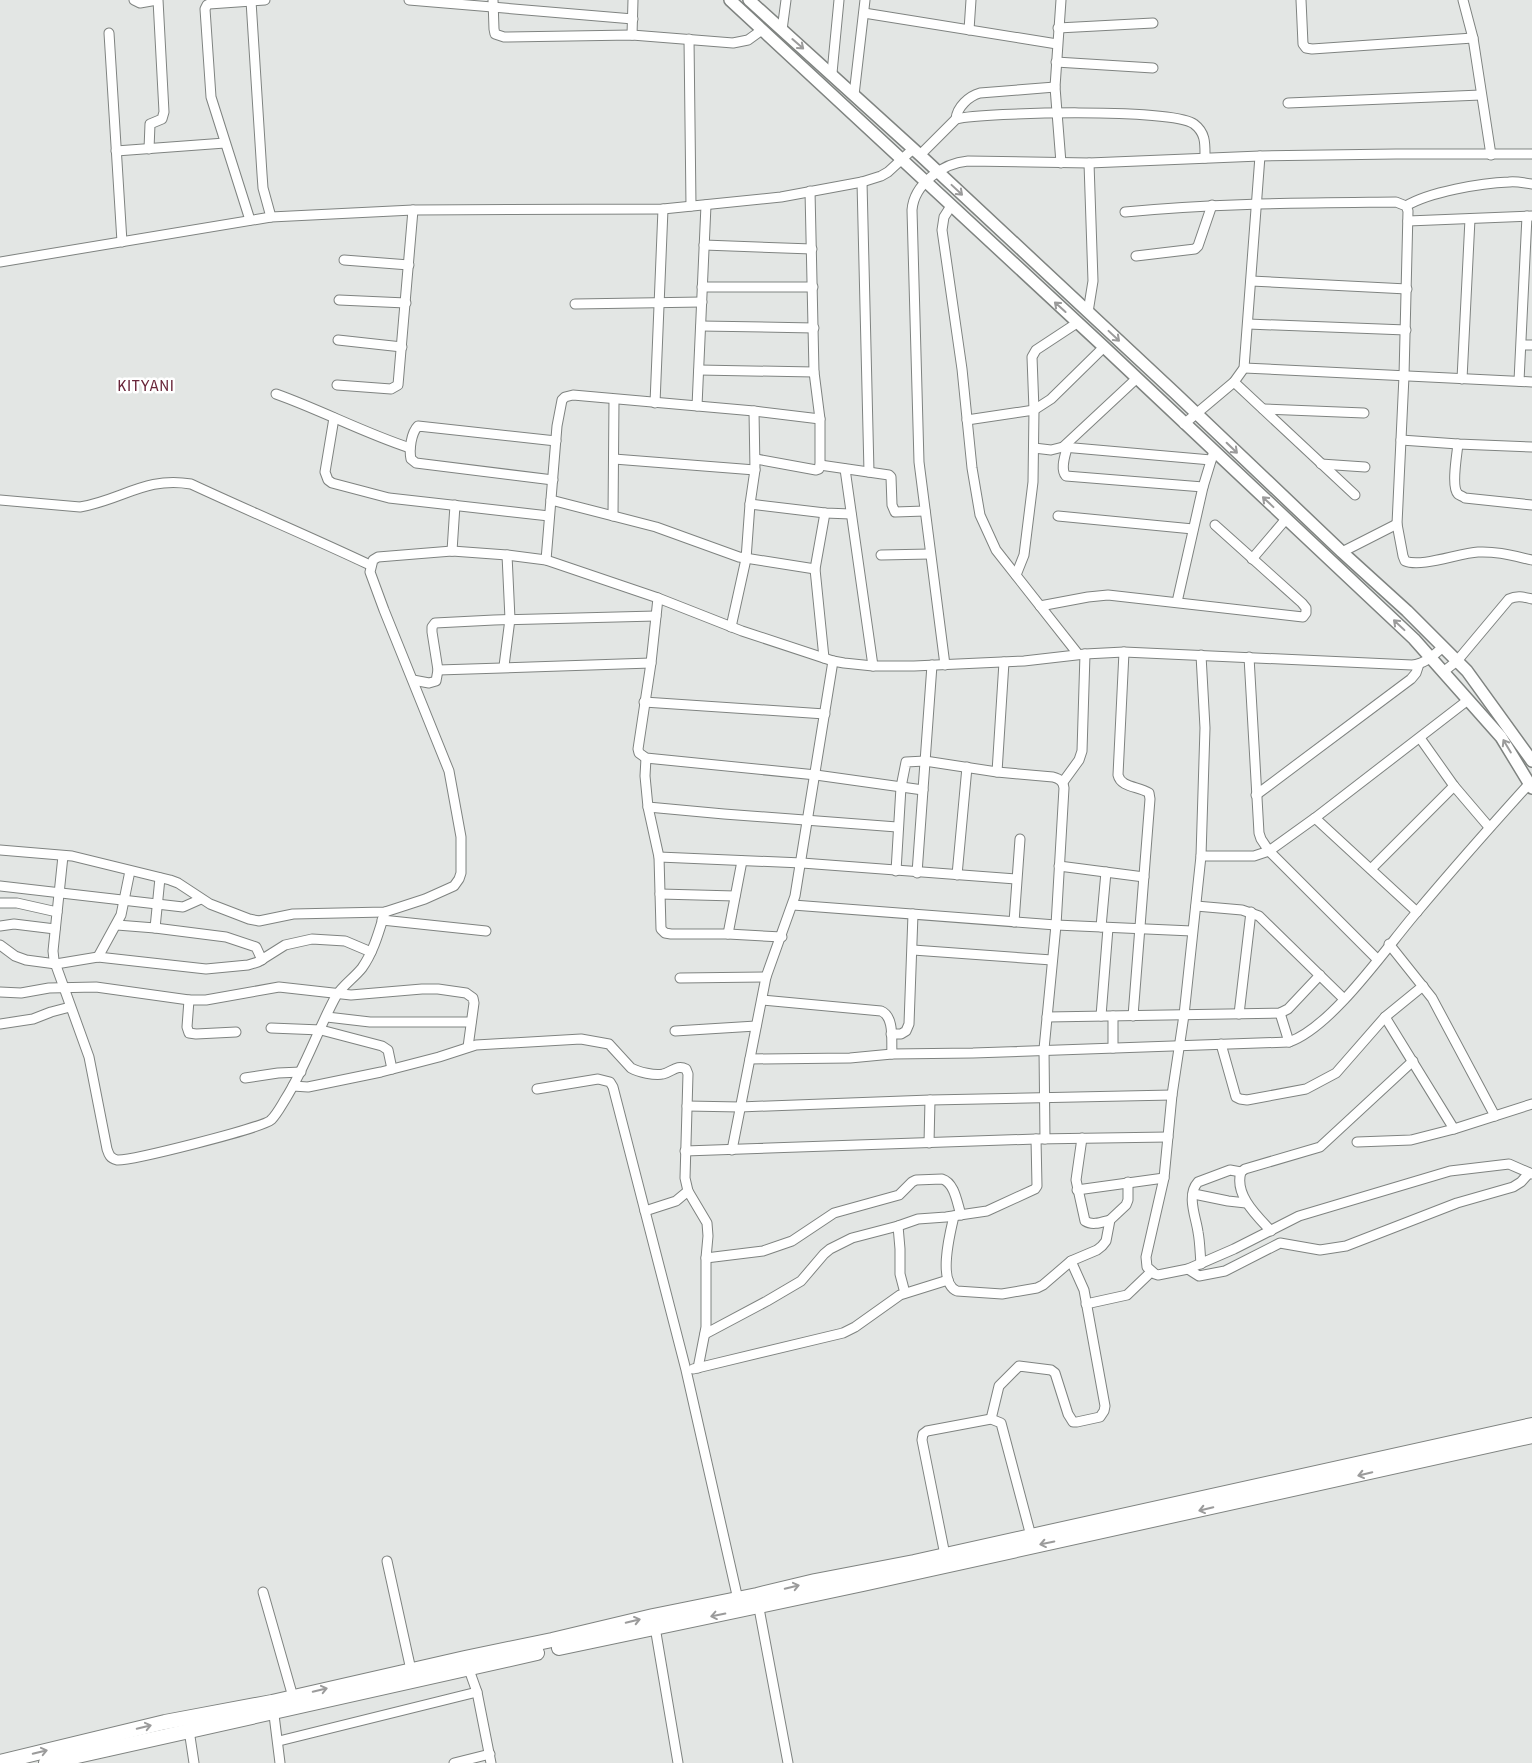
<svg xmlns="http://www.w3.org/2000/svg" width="1532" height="1763" font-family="'Archivo Narrow',sans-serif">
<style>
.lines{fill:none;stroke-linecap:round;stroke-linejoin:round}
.minor-casing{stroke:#7f8380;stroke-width:11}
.secondary-casing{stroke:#7f8380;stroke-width:14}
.primary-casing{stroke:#7f8380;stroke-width:16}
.minor{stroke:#fff;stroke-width:9}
.secondary{stroke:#fff;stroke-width:11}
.primary{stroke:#fff;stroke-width:14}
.oneway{stroke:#9b9b9b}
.labels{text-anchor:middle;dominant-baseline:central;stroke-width:5;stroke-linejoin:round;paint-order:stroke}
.quarter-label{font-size:16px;letter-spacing:1px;fill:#692539;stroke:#fff}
</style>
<rect width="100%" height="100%" fill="#e3e6e4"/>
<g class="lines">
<!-- minor casing -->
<g class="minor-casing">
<g id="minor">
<polyline points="134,0 140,3 157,0"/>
<polyline points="409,0 633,19"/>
<polyline points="493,0 494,29 495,34 504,37 632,35 733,43 748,40 762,30"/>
<polyline points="1061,0 1055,87 1061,163"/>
<polyline points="1301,0 1303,44 1306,48 1312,49 1473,38"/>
<polyline points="1463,0 1473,38 1491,155"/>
<polyline points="251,1 262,174 263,188 271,217"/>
<polyline points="864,13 1057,44"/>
<polyline points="1058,28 1153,23"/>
<polyline points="782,30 786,0"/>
<polyline points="969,30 971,0"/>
<polyline points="109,33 122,242"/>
<polyline points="632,35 633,0"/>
<polyline points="689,39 691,206"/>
<polyline points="1056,62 1153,68"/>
<polyline points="832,73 839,0"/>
<polyline points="854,95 865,0"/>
<polyline points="1288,103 1481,95"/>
<path d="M956 119C957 107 969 96 980 93L1055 87"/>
<polyline points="149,149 150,124 162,119 164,112 158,0"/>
<polyline points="116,151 225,143"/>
<path d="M920 155 956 119C986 112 1174 108 1194 124 1206 133 1205 144 1205 158"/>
<polyline points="862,182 869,472"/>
<polyline points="951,206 944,217 942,230 962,369 972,468 980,515 996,550 1078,654"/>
<path d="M1406 206C1429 192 1481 183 1509 182 1516 181 1524 183 1532 184"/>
<path d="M1125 212C1215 203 1305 203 1396 202L1406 206 1408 211 1404 376 1397 524 1403 556 1405 561C1421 568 1459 553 1478 552 1497 551 1514 556 1532 560"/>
<polyline points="250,220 211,97 205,9 207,5 209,4 265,0"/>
<polyline points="1408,221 1532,216"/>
<polyline points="704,245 812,249"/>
<polyline points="1136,256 1195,249 1198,246 1212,205"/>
<polyline points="344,260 409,265"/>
<polyline points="0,262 271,217 413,210 663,209 781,197 862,182 881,176 888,172 913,149"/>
<polyline points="1251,281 1407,289"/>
<polyline points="702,287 813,287"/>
<polyline points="339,300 406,303"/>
<polyline points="575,304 702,302"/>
<polyline points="1088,312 1093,281 1089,163"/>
<polyline points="1248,324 1406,330"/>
<polyline points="701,326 814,328"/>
<polyline points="338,340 402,347"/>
<polyline points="1522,345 1532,345"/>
<polyline points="1244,368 1532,382"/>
<polyline points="699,370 814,372"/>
<polyline points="1462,379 1470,219"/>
<polyline points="1519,381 1527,216"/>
<polyline points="1234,382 1355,495"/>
<polyline points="337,385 391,389 398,385 413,210"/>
<path d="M276 394C321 410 364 433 410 448"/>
<polyline points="655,403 663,209"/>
<polyline points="697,406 706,205"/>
<polyline points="1263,409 1364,413"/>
<polyline points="334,418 325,472 328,480 332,483 389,498 549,516"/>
<polyline points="967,420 1034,410 1051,399 1104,347"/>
<polyline points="1184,424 1234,382 1244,368 1260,156"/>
<polyline points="1401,440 1458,444 1532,447"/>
<path d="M1458 444C1457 454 1451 487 1458 494 1459 495 1464 497 1465 498L1532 505"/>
<polyline points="1063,447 1211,460"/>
<polyline points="1034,448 1051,450 1063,447 1136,379"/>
<path d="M1067 448C1065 456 1060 469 1066 476L1203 487"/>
<polyline points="614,459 755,470"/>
<polyline points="756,459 816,470 819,469 820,465 820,419 814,372 810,191"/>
<polyline points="1321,464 1365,467"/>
<polyline points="820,465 889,475 891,477 892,505 895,512 925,511"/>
<polyline points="845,469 873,666"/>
<path d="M553 480 416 463 411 459C409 450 411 433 418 426L556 441"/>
<path d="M0 500 80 507C122 500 146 476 191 484 251 512 311 537 370 565"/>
<polyline points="551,500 656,527 739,557 815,569"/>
<polyline points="750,504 825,513 851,514"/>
<polyline points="613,516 614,400"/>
<polyline points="1058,516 1193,529"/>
<polyline points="452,551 455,505"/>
<polyline points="1342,552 1397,524"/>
<polyline points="881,555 930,554"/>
<polyline points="1252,559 1286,519"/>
<polyline points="546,560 557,426 562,400 565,397 573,395 754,411 820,419"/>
<polyline points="1016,575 1024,555 1033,482 1034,410 1032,357 1036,350 1077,323"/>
<polyline points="658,598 651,663 638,749 639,753 646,758 816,775 923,790"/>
<polyline points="1177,602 1203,487 1214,451"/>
<polyline points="1040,606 1088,597 1108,595 1303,617 1306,613 1306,608 1302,603 1215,525"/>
<polyline points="731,627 746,559 750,504 755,470 754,411"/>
<path d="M1124 652 1118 775C1121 788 1139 786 1149 793L1150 799 1133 1016"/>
<polyline points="1201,655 1205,728 1201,856 1184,1015 1172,1095 1164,1178 1146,1257 1147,1267 1155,1274 1158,1275 1188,1269 1234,1249 1299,1216 1450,1171 1509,1164 1532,1174"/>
<polyline points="1249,657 1259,833 1261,839 1269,851 1377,959"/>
<polyline points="824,658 815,569 825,513"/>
<path d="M945 665 919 462 912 210C914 184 943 163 968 161L1089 163 1260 156 1396 154H1532"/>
<polyline points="504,666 510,619 507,555"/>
<polyline points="438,670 651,663"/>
<path d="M1443 672 1457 661 1509 599C1517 595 1524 597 1532 599"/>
<polyline points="413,680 429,683 436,681 438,670 432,632 432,627 435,623 494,620 656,616"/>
<polyline points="644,702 825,714"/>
<polyline points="1420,738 1454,786 1489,827"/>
<polyline points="646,758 645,776 648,807 659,857 661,929 665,933 671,934 728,934 782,937"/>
<polyline points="997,772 1004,662"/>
<polyline points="1063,782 1079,760 1082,751 1085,654"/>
<polyline points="1256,795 1411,679 1416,673 1419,664"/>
<polyline points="648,807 724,814 897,827"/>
<polyline points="1315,818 1417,912"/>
<path d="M0 850 72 856 170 880 178 883 210 904 249 919 259 921 293 914 385 912 425 899 454 886 459 879 461 873V837L449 771 384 610 370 572 373 560 378 557 452 551 507 555 546 560 658 598 742 631 833 661 844 663 873 666H914L1024 661 1085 654 1124 652 1412 665C1425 664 1434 655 1443 647"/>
<path d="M63 856 53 951 54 960 89 1057 107 1149C109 1155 110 1158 117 1160 131 1161 262 1128 271 1120 277 1114 281 1106 286 1098 306 1066 318 1029 336 996 343 985 354 978 362 968 374 951 379 931 385 912"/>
<polyline points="1201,856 1254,856 1269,851 1315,818 1468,700"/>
<polyline points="659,857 802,863 1016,879"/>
<polyline points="1059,866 1144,877"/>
<polyline points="1371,869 1454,786"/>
<path d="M896 871 901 787 906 762 925 761 997 772 1053 777C1060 779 1063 781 1064 788L1056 925 1044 1049 1045 1139"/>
<polyline points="917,873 932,665"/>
<polyline points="957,875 967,767"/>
<polyline points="0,886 183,907 201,899"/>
<polyline points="660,894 735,896"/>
<polyline points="0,903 17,903 57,912"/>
<polyline points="793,905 1056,925 1192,931"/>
<polyline points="1196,906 1242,910 1259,916 1344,999"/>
<polyline points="382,920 486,931"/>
<polyline points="1014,922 1020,839"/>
<polyline points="117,925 155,928 226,937 256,947 262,960"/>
<polyline points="0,926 14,924 55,929"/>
<polyline points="1101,927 1106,872"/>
<polyline points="155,928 160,878"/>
<polyline points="728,934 742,861"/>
<polyline points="1389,944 1432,998 1495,1116"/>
<polyline points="0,945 15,956 26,960 56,964 98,957 206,969 248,965 258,962 285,945 312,939 345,941 371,952"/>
<polyline points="913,950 1052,960"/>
<polyline points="98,957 121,915 130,871"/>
<polyline points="680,978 766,977"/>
<polyline points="0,992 21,993 49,988 96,987 189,1000 206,1000 279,987 351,995 422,989 438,989 466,993 473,998 474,1003 468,1047"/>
<polyline points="189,1000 187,1027 189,1033 196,1034 236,1032"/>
<path d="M762 1000 881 1011C895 1017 891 1041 892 1054"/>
<polyline points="1280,1013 1289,1042"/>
<polyline points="1239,1014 1251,912"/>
<polyline points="1101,1016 1108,928"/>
<polyline points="327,1017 370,1022 471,1022"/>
<polyline points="1047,1017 1280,1013 1288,1009 1320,975"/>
<polyline points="1385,1017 1454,1129"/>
<polyline points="0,1024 33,1019 51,1012 70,1007"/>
<polyline points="271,1028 321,1030 382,1046 388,1050 392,1069"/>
<polyline points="675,1031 756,1026"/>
<polyline points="891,1034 901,1034 906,1031 909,1024 913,914"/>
<polyline points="1221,1044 1236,1097 1240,1099 1247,1100 1306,1089 1336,1073 1385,1017 1423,986"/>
<polyline points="1113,1048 1113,1016"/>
<path d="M750 1059 850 1058 892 1054 973 1053 1289 1042C1332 1027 1386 948 1416 913 1453 869 1491 826 1529 784"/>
<polyline points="245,1078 278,1073 301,1072"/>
<path d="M293 1086 308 1087 381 1072 439 1057 476 1045 581 1039 609 1044 631 1068C638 1072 655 1076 663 1074 672 1072 677 1064 686 1069L688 1074 685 1178 688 1191 707 1223 708 1236 706 1258V1327L698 1368"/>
<polyline points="537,1089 598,1079 610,1082 613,1087 686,1370 739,1604"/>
<polyline points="687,1106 740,1107 930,1100 1172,1095"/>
<path d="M1082 1138 1076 1180 1085 1221C1093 1226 1102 1222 1110 1220"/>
<polyline points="1357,1142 1411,1140 1454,1129 1532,1104"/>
<polyline points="929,1143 930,1100"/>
<polyline points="732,1150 766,977 795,896 833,661"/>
<polyline points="685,1151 1036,1139 1168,1137"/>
<polyline points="1077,1190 1164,1178"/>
<polyline points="1194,1194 1228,1201 1246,1203"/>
<polyline points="645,1211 676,1201 688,1191"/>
<path d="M954 1216C950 1233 937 1283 957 1291L1002 1294 1037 1288 1043 1285 1071 1261 1097 1250 1102 1246 1106 1241 1110 1220 1126 1205 1128 1200V1182"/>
<polyline points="898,1226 900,1249 900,1274 905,1293"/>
<path d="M1271 1231C1257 1216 1234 1195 1241 1172L1245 1169 1320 1147 1413 1061"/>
<path d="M706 1258 763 1251 792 1241 834 1213 899 1195 912 1182 916 1180 942 1179C955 1183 957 1203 961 1215"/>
<path d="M1201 1264C1200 1253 1200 1242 1198 1232 1196 1217 1186 1195 1198 1182L1230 1170 1241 1172"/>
<polyline points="1188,1269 1199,1276 1225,1271 1280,1243 1320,1250 1346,1246 1457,1203 1513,1187 1521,1182 1529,1173"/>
<polyline points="1086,1304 1127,1295 1151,1272"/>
<polyline points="705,1334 767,1301 801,1281 824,1254 830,1249 852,1238 898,1226 918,1219 946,1217 987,1211 1035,1189 1037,1186 1036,1139"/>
<polyline points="693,1369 843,1333 855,1327 900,1295 948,1280"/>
<polyline points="991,1419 999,1386 1019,1366 1051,1370 1055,1373 1068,1414 1073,1422 1077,1422 1100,1417 1104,1411 1105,1406 1084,1290 1071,1261"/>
<polyline points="945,1555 922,1440 923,1434 927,1431 991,1419 1001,1423 1031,1536"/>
<polyline points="387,1561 411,1670"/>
<polyline points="263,1592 293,1697"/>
<polyline points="758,1603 788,1763"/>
<polyline points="655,1627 678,1763"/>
<polyline points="467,1664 477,1692 491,1763"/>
<polyline points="273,1707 280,1763"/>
<polyline points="189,1730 194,1763"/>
<polyline points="279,1741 477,1692"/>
<polyline points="454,1763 490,1754"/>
</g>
</g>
<!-- secondary casing -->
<g class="secondary-casing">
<g id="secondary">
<polyline points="730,0 1104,347 1414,639 1501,737 1532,788"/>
<polyline points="749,0 920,155 1175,393 1342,552 1407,611 1467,671 1532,761"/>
</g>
</g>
<!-- primary casing -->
<g class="primary-casing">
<g id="primary">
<polyline points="559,1648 863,1584 1532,1436"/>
<polyline points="0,1762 165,1722 272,1702 465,1658 552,1640 653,1616 757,1595 815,1581 914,1562 1532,1425"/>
<polyline points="46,1763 537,1653"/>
</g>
</g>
<!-- minor -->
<use href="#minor" class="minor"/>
<!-- secondary -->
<use href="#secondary" class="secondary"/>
<!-- primary -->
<use href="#primary" class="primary"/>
</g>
<!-- one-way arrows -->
<defs><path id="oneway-shaft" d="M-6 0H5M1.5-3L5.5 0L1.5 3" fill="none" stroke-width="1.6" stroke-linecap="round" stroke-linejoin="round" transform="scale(1.25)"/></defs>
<g class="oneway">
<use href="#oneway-shaft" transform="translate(798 44) rotate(41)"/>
<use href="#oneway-shaft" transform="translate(957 190) rotate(43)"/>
<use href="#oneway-shaft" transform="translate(1060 307) rotate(-138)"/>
<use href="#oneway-shaft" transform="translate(1114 336) rotate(43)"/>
<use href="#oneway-shaft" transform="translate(1232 448) rotate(44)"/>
<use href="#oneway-shaft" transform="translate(1268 502) rotate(-137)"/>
<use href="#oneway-shaft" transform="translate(1399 625) rotate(-137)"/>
<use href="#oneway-shaft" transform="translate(1507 746) rotate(-121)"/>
<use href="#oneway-shaft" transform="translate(1365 1474) rotate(167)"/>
<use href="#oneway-shaft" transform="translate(1206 1509) rotate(167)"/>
<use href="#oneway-shaft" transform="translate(1047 1543) rotate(168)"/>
<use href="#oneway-shaft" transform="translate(792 1587) rotate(-14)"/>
<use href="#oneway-shaft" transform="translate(718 1615) rotate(169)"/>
<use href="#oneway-shaft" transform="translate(633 1621) rotate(-13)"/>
<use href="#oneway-shaft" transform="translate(320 1690) rotate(-14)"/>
<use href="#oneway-shaft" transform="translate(144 1727) rotate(-14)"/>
<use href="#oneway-shaft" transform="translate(40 1752) rotate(-14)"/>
</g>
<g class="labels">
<!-- quarter labels -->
<g class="quarter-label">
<text x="146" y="385">KITYANI</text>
</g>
</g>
</svg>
